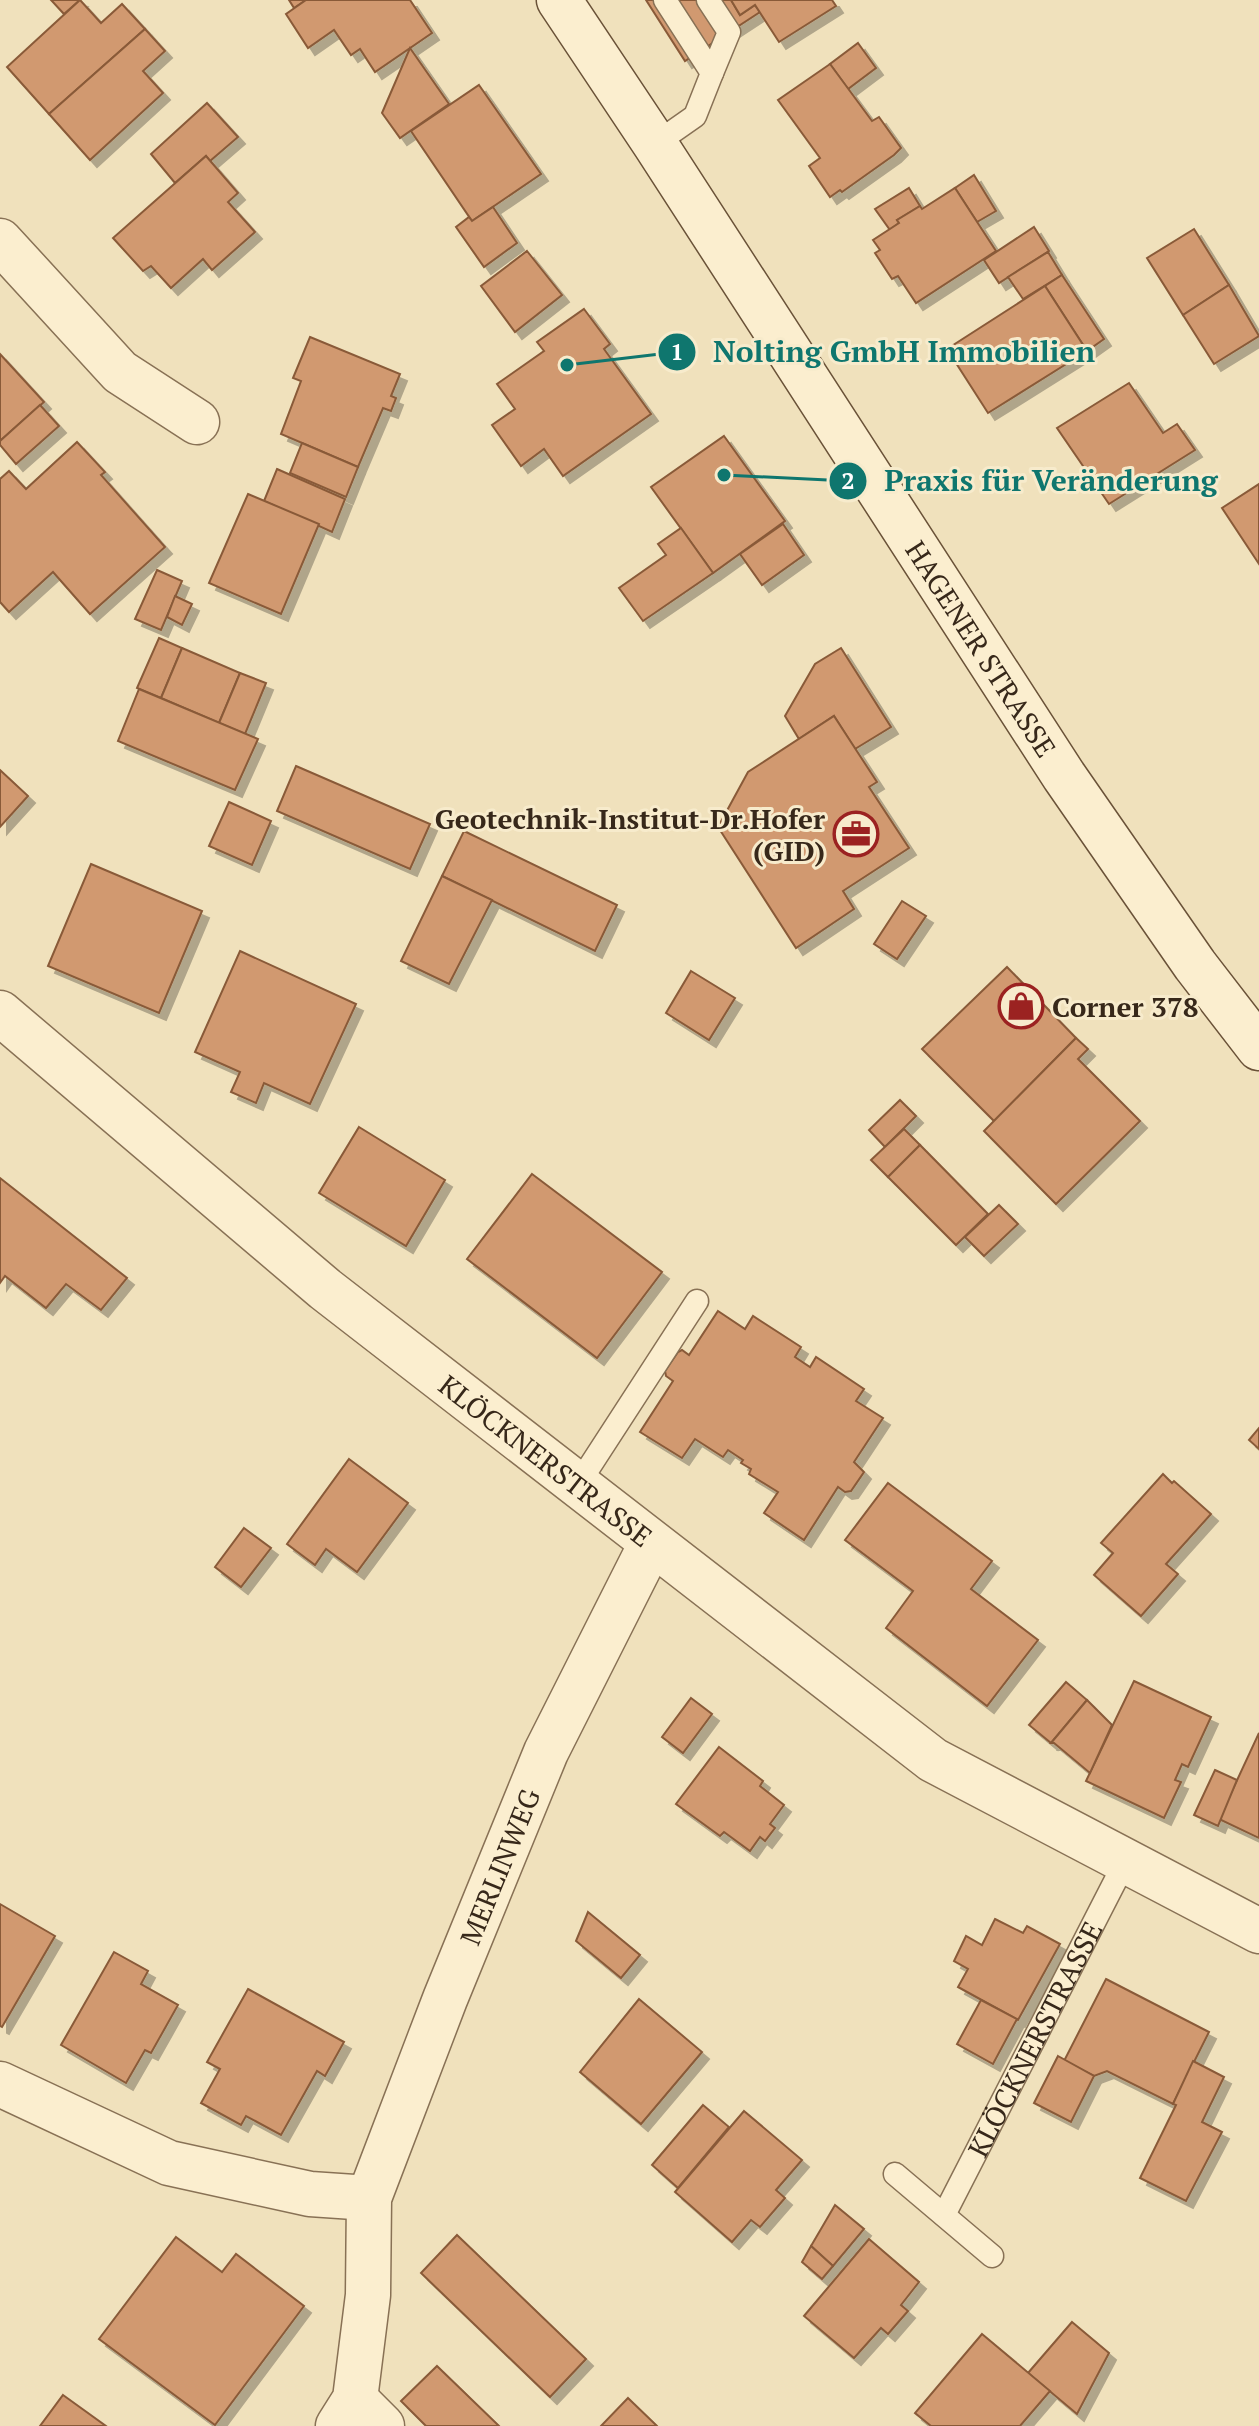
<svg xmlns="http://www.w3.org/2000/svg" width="1259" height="2426" font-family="'PT Serif',serif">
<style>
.building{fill:#d1996f;stroke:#895a39;stroke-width:2;filter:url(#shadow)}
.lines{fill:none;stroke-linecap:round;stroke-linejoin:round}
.service-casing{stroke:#887155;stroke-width:25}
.minor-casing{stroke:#887155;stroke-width:47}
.secondary-casing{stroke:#6a5238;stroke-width:47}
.service{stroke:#fbeecf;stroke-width:22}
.minor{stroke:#fbeecf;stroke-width:44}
.secondary{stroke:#fbeecf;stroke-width:44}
.labels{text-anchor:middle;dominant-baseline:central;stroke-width:6;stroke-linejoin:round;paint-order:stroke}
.street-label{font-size:28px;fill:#37281a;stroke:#f7ebcc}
.poi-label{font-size:28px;font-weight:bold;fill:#37281a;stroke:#f7ebcc;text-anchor:end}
.leader{fill:none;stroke:#0f766e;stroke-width:3}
.callout-dot{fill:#0f766e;stroke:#f7ebcc;stroke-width:3}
.mark-label{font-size:24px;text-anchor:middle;font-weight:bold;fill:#fff}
.callout-label{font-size:30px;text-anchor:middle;font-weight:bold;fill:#0f766e;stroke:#f7ebcc;stroke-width:6;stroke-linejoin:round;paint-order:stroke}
</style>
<defs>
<filter id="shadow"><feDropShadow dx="7" dy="7" stdDeviation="0" flood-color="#0004"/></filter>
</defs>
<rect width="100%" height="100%" fill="#f0e1bc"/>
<!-- building -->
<g class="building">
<polygon points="51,0 80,0 64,14"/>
<polygon points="80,0 101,23 122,4 145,29 49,114 7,67"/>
<polygon points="289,0 306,0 294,8"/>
<polygon points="306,0 410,0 432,33 375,72 360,49 351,55 334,30 308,48 286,14"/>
<polygon points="646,0 731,0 740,15 755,5 760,12 685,61"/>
<polygon points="731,0 832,0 836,6 779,42 755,5 740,15"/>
<polygon points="145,29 165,51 143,71 163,93 90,160 49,114"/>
<polygon points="858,43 876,68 848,89 830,64"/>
<polygon points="410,48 449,104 400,138 382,113"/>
<polygon points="830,64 872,121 879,117 901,148 894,155 842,192 840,190 830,197 809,166 820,158 778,100"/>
<polygon points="479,85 541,174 472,221 411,131"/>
<polygon points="207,103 238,137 210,161 206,156 175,183 151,154"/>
<polygon points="206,156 238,193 228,202 255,232 212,270 203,259 171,288 151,266 143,271 113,238"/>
<polygon points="974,175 996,211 977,222 955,188"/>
<polygon points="909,188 920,206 897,220 899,223 890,230 875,209"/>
<polygon points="955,188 996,251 916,303 898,276 892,279 875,253 880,250 873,240 899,223 897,220 920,206 922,209"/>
<polygon points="493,207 517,243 484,267 456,227 469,217 472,221"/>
<polygon points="1034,227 1049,251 999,283 984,260"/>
<polygon points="1194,229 1229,285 1183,315 1147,258"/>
<polygon points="527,251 562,295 515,332 481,286"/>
<polygon points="1048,252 1062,275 1023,299 1008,277"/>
<polygon points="1062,275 1104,339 1087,351 1045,286"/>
<polygon points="1229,285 1259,336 1214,364 1183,315"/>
<polygon points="1045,286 1087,351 988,413 947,349"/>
<polygon points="584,309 610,344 604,349 651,414 563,476 544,449 521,466 492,425 515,409 497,384 544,351 537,342"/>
<polygon points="310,337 400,374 391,396 396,398 391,411 383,408 358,467 281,434 301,381 293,378"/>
<polygon points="0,354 44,402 0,441"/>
<polygon points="1129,383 1163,433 1177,424 1195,450 1109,504 1057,428"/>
<polygon points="40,405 59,426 16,464 0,445 0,441"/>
<polygon points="724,436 785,521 713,573 651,487"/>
<polygon points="77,442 105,472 101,475 165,547 90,614 53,572 9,612 0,602 0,479 9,471 26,489"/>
<polygon points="302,443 358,467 346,497 290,473"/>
<polygon points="277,469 345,499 332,532 264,501"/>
<polygon points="1259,484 1259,564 1222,508"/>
<polygon points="248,494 319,524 281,614 209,583"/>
<polygon points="783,524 804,555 762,585 740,554"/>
<polygon points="681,528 713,573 643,621 619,588 666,555 658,544"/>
<polygon points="157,570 182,581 161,630 135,619"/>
<polygon points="175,596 192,604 182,625 167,617"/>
<polygon points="159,638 182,648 161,698 137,688"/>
<polygon points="182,648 240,673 219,723 161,698"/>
<polygon points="841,648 891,727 855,749 834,716 799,739 785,716 815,664"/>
<polygon points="240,673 266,683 245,734 219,723"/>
<polygon points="139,689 258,739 235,790 118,741"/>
<polygon points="834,716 877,782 869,787 909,848 843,891 854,909 796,948 718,827 748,772"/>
<polygon points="296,766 430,824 410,869 277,811"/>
<polygon points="0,770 28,796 0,827"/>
<polygon points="229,802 271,821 252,865 209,846"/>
<polygon points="464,831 617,905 595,951 442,876"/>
<polygon points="91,864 202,911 159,1013 48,966"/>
<polygon points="442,876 492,900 449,984 401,961"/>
<polygon points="902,901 926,916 897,959 874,944"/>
<polygon points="240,951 356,1004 310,1104 264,1083 256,1103 231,1092 240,1072 195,1052"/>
<polygon points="1007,967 1076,1038 994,1121 922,1049"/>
<polygon points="691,971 735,998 709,1040 666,1013"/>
<polygon points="1076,1038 1088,1049 1078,1059 1140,1121 1056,1204 984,1131"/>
<polygon points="900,1100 916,1116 885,1147 869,1130"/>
<polygon points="359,1127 445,1180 406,1246 319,1193"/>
<polygon points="904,1129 920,1145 888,1177 871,1160"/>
<polygon points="920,1145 988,1214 956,1245 888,1177"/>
<polygon points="532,1174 662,1272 597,1358 467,1259"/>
<polygon points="0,1178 127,1278 101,1310 66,1284 46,1308 5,1276 0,1283"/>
<polygon points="999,1205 1018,1224 984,1256 965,1237"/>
<polygon points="718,1311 745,1329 753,1316 801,1347 795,1357 810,1367 816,1357 864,1389 856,1401 883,1418 854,1462 864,1472 851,1491 845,1492 838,1487 804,1540 764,1513 778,1492 749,1474 751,1469 741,1463 743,1460 728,1450 723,1457 695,1439 682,1458 640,1432 673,1381 666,1376 665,1371 678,1352 682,1350 689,1355"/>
<polygon points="1259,1428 1259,1449 1249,1440"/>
<polygon points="349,1459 408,1503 357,1572 326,1549 315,1565 287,1544"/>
<polygon points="1163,1474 1172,1483 1174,1481 1211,1514 1166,1564 1178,1574 1141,1616 1094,1575 1113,1553 1101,1543"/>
<polygon points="888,1483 992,1561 971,1589 1038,1640 987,1706 886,1628 913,1591 845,1540"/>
<polygon points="244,1528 271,1548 241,1587 215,1567"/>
<polygon points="1134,1681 1211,1717 1188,1767 1182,1764 1175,1780 1181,1782 1164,1818 1086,1781"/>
<polygon points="1066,1682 1087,1700 1051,1743 1029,1725"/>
<polygon points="691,1698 712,1714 683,1753 662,1737"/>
<polygon points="1087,1700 1112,1725 1090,1773 1054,1743 1051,1743"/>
<polygon points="1259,1733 1259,1838 1219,1819"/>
<polygon points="719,1747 763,1781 760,1786 784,1805 770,1824 775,1828 765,1841 760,1837 750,1851 724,1832 720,1836 676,1804"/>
<polygon points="1215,1770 1237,1780 1218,1826 1194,1815"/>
<polygon points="0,1904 55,1936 2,2027 0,2026"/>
<polygon points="588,1912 640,1955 621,1978 576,1941"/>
<polygon points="995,1919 1023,1933 1027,1926 1060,1944 1018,2020 958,1987 968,1969 954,1961 966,1936 982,1945"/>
<polygon points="114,1952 148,1971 141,1984 178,2005 151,2053 145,2050 126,2083 61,2045"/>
<polygon points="1106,1979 1209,2032 1173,2104 1107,2071 1094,2076 1064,2061"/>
<polygon points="248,1989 344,2042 325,2076 317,2071 281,2135 246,2116 241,2125 201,2103 220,2069 207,2062"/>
<polygon points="639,1999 702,2052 641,2124 580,2072"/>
<polygon points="981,2000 1017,2019 993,2064 957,2044"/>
<polygon points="1058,2056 1094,2076 1071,2122 1034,2103"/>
<polygon points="1193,2061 1224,2077 1202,2122 1222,2132 1186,2201 1140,2178 1176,2105 1173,2104"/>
<polygon points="703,2105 729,2127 678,2188 652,2165"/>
<polygon points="744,2111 802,2160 776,2190 785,2198 760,2227 751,2220 732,2242 675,2192"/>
<polygon points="835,2205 864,2229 833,2266 811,2246"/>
<polygon points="457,2235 586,2359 550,2397 421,2273"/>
<polygon points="176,2237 222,2272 236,2254 304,2306 215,2425 99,2339"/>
<polygon points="869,2239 919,2282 901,2305 908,2311 888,2334 881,2328 854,2358 804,2316"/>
<polygon points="811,2246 833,2266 822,2279 802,2262"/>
<polygon points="1072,2322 1109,2353 1077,2414 1028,2373"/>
<polygon points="982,2334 1050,2391 1020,2426 931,2426 915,2413"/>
<polygon points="437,2366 499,2426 426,2426 401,2401"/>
<polygon points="63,2395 106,2426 40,2426"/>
<polygon points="628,2398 657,2426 601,2426"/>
</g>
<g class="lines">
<!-- service casing -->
<g class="service-casing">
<g id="service">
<polyline points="708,0 729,32 712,73"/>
<polyline points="655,144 695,116 712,73 665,0"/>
<polyline points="577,1486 697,1301"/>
<polyline points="895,2174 992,2256"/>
<path id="s1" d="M944 2215 1125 1862"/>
</g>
</g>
<!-- minor casing -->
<g class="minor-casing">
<g id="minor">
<polyline points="0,241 120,372 197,422"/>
<path id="s2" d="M0 1013 325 1289 933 1760 1259 1931"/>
<polyline points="0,2084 169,2163 310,2194 369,2198"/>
<polyline points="355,2399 382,2426"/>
<path id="s3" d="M338 2426 355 2399 368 2295 369 2198 445 1999 546 1752 651 1544"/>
</g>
</g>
<!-- secondary casing -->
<g class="secondary-casing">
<g id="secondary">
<path id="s4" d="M559 0 655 144 1064 776 1195 965 1259 1048"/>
</g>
</g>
<!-- service -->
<use href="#service" class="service"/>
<!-- minor -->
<use href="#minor" class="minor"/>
<!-- secondary -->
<use href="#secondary" class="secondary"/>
</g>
<!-- icons -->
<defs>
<g id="office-ring" transform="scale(2.3)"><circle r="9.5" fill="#f7ebcc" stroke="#9b2221" stroke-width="1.5"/><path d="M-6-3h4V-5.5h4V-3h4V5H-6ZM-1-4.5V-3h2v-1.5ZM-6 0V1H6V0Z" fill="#9b2221"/></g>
<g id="shop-ring" transform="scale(2.3)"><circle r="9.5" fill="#f7ebcc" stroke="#9b2221" stroke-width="1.5"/><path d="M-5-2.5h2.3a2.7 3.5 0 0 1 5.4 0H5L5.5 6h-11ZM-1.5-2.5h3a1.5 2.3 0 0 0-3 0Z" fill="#9b2221"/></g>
</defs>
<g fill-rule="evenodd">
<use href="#office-ring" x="856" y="834"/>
<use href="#shop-ring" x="1021" y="1006"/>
</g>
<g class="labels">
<!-- street labels -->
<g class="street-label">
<text stroke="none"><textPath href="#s4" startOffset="774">HAGENER STRASSE</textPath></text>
<text stroke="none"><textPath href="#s2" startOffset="706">KLÖCKNERSTRASSE</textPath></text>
<text stroke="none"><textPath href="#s3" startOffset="590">MERLINWEG</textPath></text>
<text stroke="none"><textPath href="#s1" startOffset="198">KLÖCKNERSTRASSE</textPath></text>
</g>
<!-- poi labels -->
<g class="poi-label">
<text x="825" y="818">Geotechnik-Institut-Dr.Hofer<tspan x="825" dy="32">(GID)</tspan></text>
<text x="1052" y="1006" text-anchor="start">Corner 378</text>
</g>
</g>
<!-- callouts -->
<path class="leader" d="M567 365L677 352M724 475L848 481"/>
<g class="callout-dot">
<circle cx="567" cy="365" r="8"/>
<circle cx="724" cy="475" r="8"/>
<circle cx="677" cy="352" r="20"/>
<circle cx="848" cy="481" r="20"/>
</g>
<g class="mark-label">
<text x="677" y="360">1</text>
<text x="848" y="489">2</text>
</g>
<g class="callout-label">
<text x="904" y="362">Nolting GmbH Immobilien</text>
<text x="1051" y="491">Praxis für Veränderung</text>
</g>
</svg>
